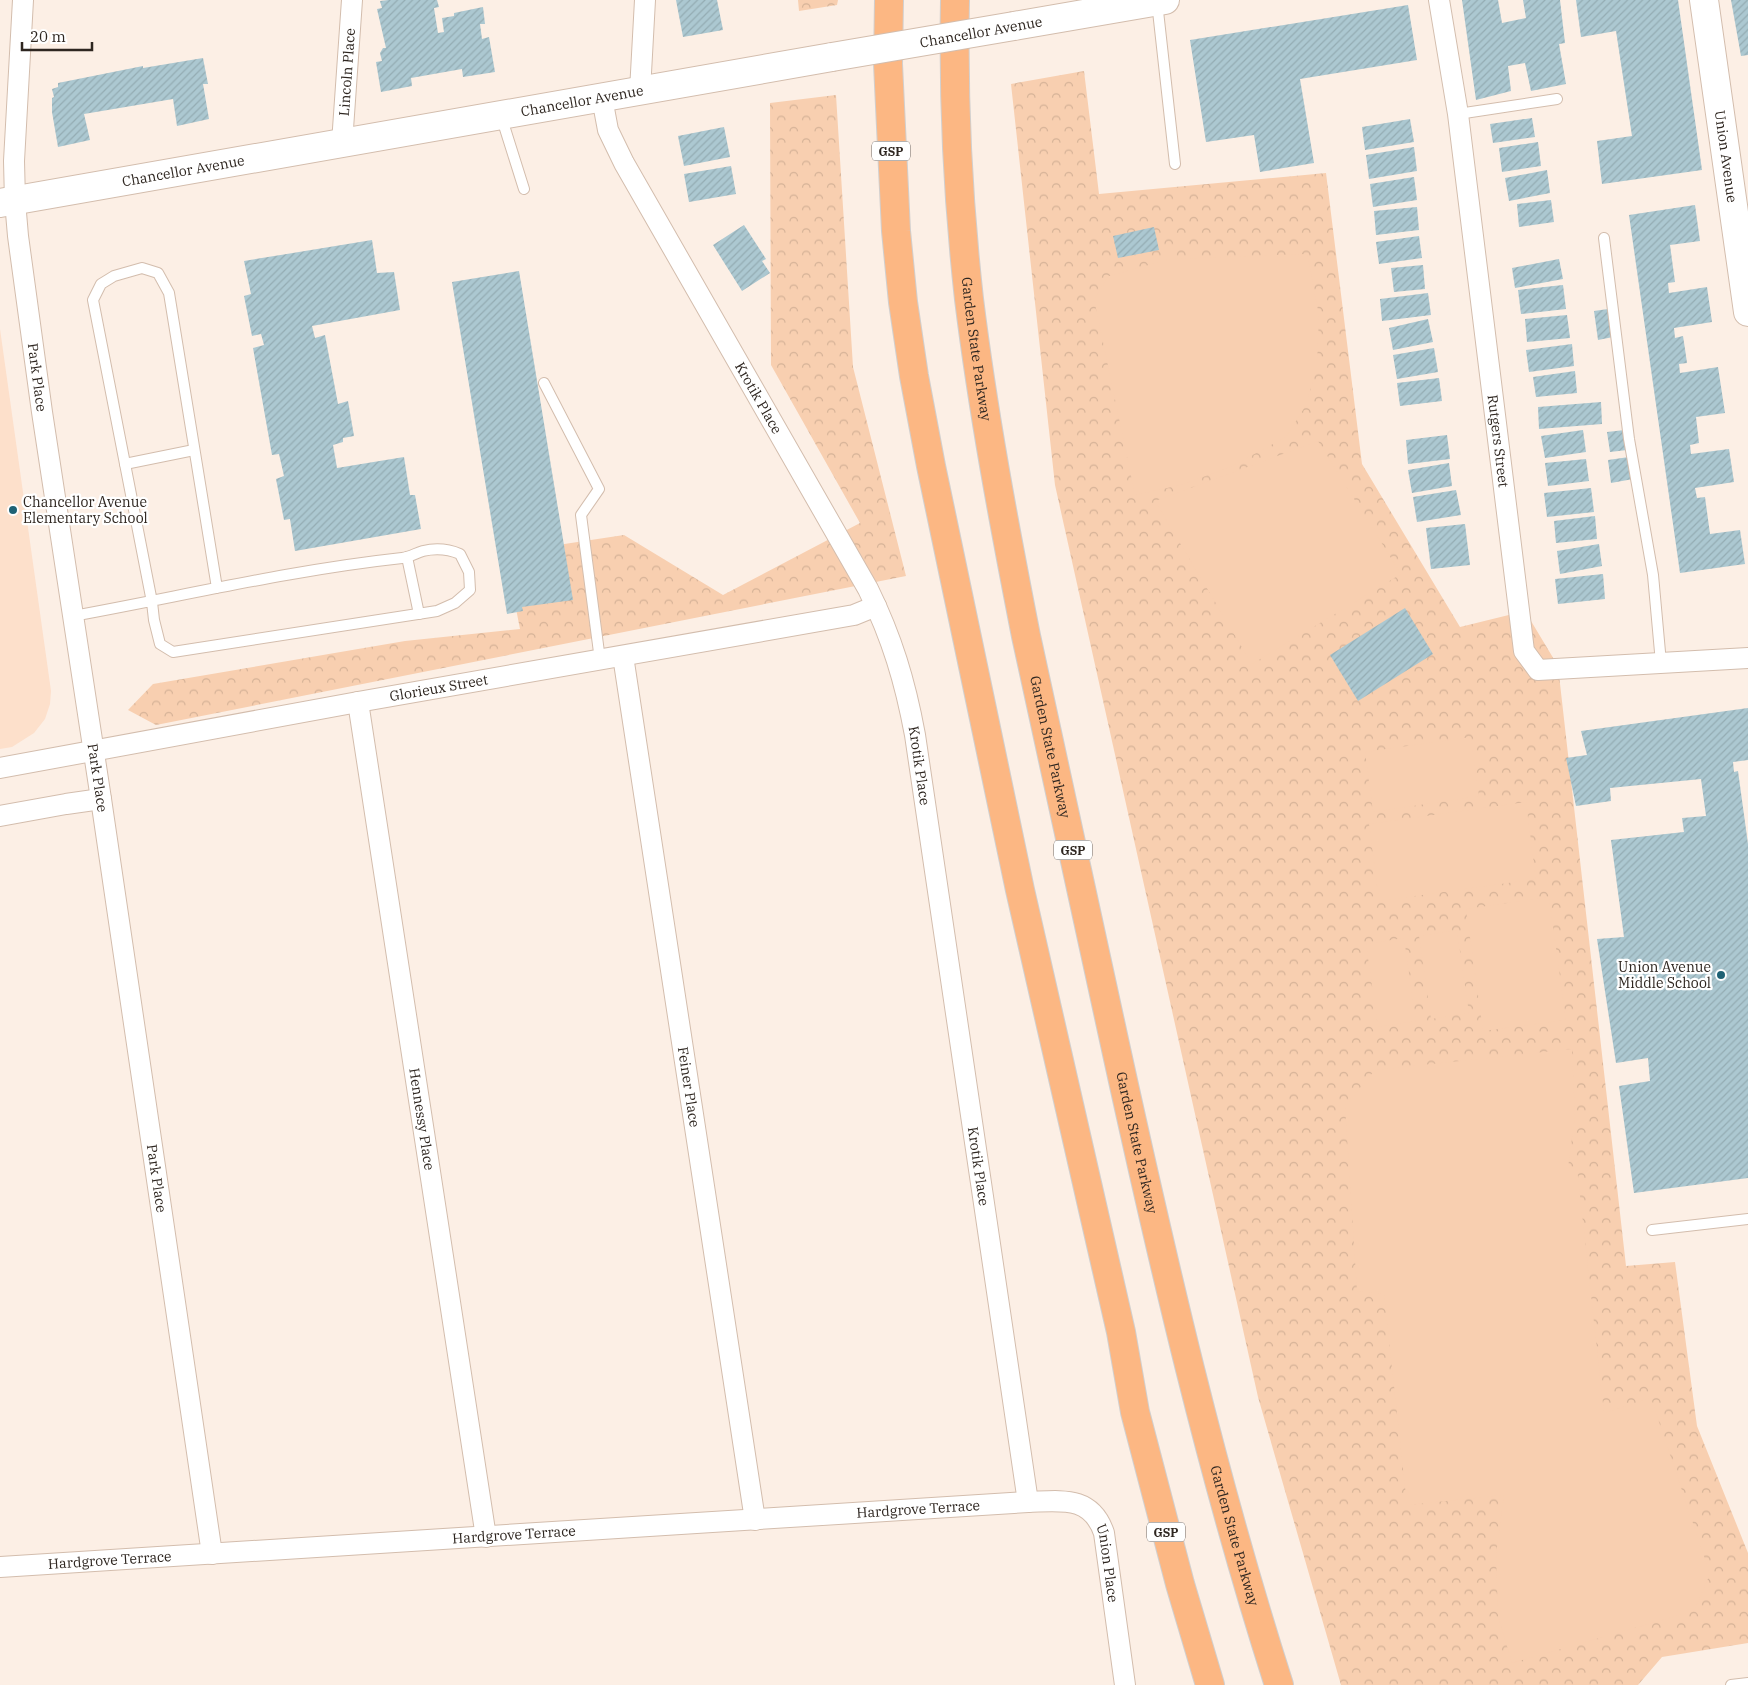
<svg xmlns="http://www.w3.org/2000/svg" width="1748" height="1685" font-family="'IBM Plex Serif',serif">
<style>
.built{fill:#fde0cb}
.forest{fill:url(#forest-crowns)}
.pitch{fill:#f8cfb0}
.building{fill:url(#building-hatch)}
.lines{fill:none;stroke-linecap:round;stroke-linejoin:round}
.lane-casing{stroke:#d3bdad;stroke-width:12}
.street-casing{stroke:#d3bdad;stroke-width:22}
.secondary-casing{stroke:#d3bdad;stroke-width:30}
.highway-casing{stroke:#d1cfce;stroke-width:30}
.lane{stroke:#fff;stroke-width:10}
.street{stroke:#fff;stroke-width:20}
.secondary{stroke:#fff;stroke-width:28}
.highway{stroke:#fcb783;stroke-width:28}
.secondary-bridge-casing{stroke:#d3bdad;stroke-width:30;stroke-linecap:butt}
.secondary-bridge{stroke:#fff;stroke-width:28}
.poi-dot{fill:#1f6275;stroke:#fff;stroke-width:2}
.labels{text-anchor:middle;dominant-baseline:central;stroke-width:4.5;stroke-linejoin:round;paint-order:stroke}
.shield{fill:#fff;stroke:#6d6763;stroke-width:1}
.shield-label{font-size:12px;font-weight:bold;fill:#2e2620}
.street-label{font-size:14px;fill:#2e2620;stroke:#fff}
.poi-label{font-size:14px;fill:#2e2620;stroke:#fff;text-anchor:start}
</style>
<defs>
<pattern id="forest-crowns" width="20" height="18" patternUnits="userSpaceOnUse" patternTransform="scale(1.25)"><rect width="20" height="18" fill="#f8cfb0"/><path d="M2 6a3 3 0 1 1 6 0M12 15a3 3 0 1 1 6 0" fill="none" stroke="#d5b297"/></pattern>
<pattern id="building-hatch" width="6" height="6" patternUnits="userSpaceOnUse" patternTransform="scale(1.25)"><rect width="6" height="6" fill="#acc8d1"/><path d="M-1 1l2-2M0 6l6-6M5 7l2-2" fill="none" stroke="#94acb3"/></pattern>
</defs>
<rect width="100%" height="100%" fill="#fcefe5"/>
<!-- built -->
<polygon class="built" points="0,329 51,691 50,704 45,719 34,733 12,747 0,749"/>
<!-- forest -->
<g class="forest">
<polygon points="798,0 838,0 837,5 799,11"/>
<polygon points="1084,71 1099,194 1326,173 1362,464 1460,627 1525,611 1558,666 1626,1266 1675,1262 1697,1426 1748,1553 1748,1643 1662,1657 1638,1685 1341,1685 1258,1397 1055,485 1011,84"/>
<polygon points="836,95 853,367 906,576 156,725 128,710 153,684 405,641 520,629 505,553 624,535 723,595 860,523 771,365 770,103"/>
</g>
<!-- pitch -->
<g class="pitch">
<polygon points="1307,254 1319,315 1317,366 1306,405 1286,437 1230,467 1181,485 1135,495 1094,299 1109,276 1170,259"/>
<polygon points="1318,441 1401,574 1252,664 1155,501"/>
<polygon points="1471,737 1479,796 1373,812 1365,752"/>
<polygon points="1526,802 1536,879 1379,901 1369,824"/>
<polygon points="1549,897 1566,1020 1483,1031 1466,909"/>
<polygon points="1457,930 1469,1013 1431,1019 1419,936"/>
<polygon points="1404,938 1416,1021 1378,1027 1366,944"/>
<polygon points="1572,1049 1575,1115 1568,1168 1577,1168 1604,1413 1651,1398 1710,1574 1694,1611 1512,1663 1498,1616 1496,1555 1504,1495 1407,1505 1384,1294 1357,1291 1345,1106 1375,1070"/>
</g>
<!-- building -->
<g class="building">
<polygon points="388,0 437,0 439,7 434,8 438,33 444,32 442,18 454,16 454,13 483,7 485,24 480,24 482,39 489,37 495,72 463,77 462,69 411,78 412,86 381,92 376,62 382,61 380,53 383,48 386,48 377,9 382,8 380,1"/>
<polygon points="676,0 717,0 723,30 683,37"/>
<polygon points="1462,0 1498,0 1502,23 1526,18 1523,0 1560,0 1565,43 1559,44 1566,84 1531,91 1525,63 1508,66 1511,91 1476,100"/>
<polygon points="1576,0 1678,0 1702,170 1602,184 1597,141 1632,136 1616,31 1581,37"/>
<polygon points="1731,0 1748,0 1748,55 1741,56"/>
<polygon points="1408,5 1417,60 1300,79 1314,163 1260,172 1254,135 1206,142 1190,40"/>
<polygon points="203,58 208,84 203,84 209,119 177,126 173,99 84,114 90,140 58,147 52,112 52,98 54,97 52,89 58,87 58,83 143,66 143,68"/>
<polygon points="1532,118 1535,137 1493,143 1490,124"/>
<polygon points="1410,119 1414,142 1365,150 1362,127"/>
<polygon points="724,127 730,157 684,166 678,136"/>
<polygon points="1538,142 1541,166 1502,172 1499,148"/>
<polygon points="1414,147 1417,171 1369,179 1366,155"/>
<polygon points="731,166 736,194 689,202 684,174"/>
<polygon points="1547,170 1550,193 1509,201 1505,178"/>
<polygon points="1414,177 1417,200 1373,207 1370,184"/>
<polygon points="1551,200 1554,222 1519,227 1517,204"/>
<polygon points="1695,205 1700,241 1670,245 1675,282 1668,283 1669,293 1707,287 1712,322 1674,328 1675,338 1683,336 1685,349 1687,363 1679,364 1680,373 1718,367 1725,413 1696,417 1699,443 1690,445 1691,454 1729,449 1734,482 1695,488 1697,498 1705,497 1710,534 1740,530 1745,564 1680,573 1629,215"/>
<polygon points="1417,207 1419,230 1376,235 1374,211"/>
<polygon points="744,225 766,259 762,261 770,273 742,291 713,245"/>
<polygon points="1154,227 1159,250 1118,258 1113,236"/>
<polygon points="1419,236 1422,258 1379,264 1376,242"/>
<polygon points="372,240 377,273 394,272 400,310 312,326 315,338 325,335 338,404 348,401 354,436 343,438 343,442 333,445 337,468 404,457 410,495 415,495 421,529 295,551 290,519 284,520 276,479 284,476 279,454 272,455 253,348 264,345 261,334 252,336 244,296 251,294 244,261"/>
<polygon points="1559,259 1563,279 1515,288 1512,268"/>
<polygon points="1423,265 1425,289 1394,292 1391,268"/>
<polygon points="519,271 573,600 522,607 523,611 507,614 452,282"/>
<polygon points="1563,285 1566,309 1521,314 1518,290"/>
<polygon points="1428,293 1431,315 1382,321 1380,299"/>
<polygon points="1608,309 1613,337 1598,340 1594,311"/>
<polygon points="1567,315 1570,338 1527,342 1525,319"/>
<polygon points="1428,319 1433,342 1393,350 1389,328"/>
<polygon points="1572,344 1574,366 1529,372 1526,350"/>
<polygon points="1434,348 1438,372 1397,379 1393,355"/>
<polygon points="1575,371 1577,393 1536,397 1533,377"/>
<polygon points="1439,378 1442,401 1400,406 1397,383"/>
<polygon points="1601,402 1602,424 1539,429 1538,407"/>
<polygon points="1583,430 1586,452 1545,458 1541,436"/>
<polygon points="1625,430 1627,450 1610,452 1607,432"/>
<polygon points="1447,435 1450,459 1408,464 1406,440"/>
<polygon points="1629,457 1633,479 1611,483 1608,460"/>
<polygon points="1586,459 1589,481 1548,486 1545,463"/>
<polygon points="1449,463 1452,486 1412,493 1408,470"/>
<polygon points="1591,488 1594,512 1547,517 1544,493"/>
<polygon points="1456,490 1461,515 1417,522 1413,497"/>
<polygon points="1595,516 1597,539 1556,543 1554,521"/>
<polygon points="1465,524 1470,565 1431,569 1426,528"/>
<polygon points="1599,544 1602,566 1560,574 1557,551"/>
<polygon points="1603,574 1605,599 1558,604 1555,579"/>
<polygon points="1405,608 1433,654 1358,701 1330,655"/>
<polygon points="1748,708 1748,760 1733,762 1734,772 1738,771 1748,844 1748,1178 1634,1193 1619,1086 1650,1081 1648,1058 1616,1063 1597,939 1624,937 1611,840 1684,832 1682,818 1706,816 1701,779 1610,788 1611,801 1576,806 1566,758 1587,755 1581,731"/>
</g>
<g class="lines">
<!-- lane casing -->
<g class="lane-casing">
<g id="lane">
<polyline points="1157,2 1175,164"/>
<polyline points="1458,114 1557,99"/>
<polyline points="501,116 524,189"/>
<polyline points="1604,238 1629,439 1653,575 1661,663"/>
<polyline points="544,383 599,489 581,515 600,660"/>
<polyline points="125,464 194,450"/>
<polyline points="407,557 419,614"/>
<path d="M73 616C183 596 291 570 402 558 410 557 416 553 423 551 436 548 448 549 460 554L469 572 470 590 455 603 437 611 173 652 160 644 154 620 152 602 93 300 101 284 114 276 142 268 158 273 169 293 217 588"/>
<polyline points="1652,1230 1748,1219"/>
<polyline points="1731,1685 1748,1683"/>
</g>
</g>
<!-- street casing -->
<g class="street-casing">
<g id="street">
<path id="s1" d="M23 0 14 161 15 201 18 236 42 412 101 799 212 1554"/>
<path id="s2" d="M1439 0 1458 114 1524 651 1538 670 1748 658"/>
<polyline points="640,91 645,0"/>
<path id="s3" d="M602 98 608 130 624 163 868 589C892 638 905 681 915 735L1028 1502"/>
<path id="s4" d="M342 143 352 0"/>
<path id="s5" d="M623 656 755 1520"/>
<path id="s6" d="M358 702 486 1537"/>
<path id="s7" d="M0 768 358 702 854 615 876 606"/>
<polyline points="0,816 66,804 101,799"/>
<path id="s8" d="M0 1567 1028 1502C1061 1501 1091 1495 1104 1533L1125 1685"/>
</g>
</g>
<!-- secondary casing -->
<g class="secondary-casing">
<g id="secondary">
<path id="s9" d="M1704 0 1748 312"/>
<polyline points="1014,26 1165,0"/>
<path id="s10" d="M0 203 832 57"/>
</g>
</g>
<!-- highway casing -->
<g class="highway-casing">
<g id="highway">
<polyline points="889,0 888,64 896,231 903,302 914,376 931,466 1020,890 1121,1332 1135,1412 1180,1584 1210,1685"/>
<path id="s11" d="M955 0C953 100 958 200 969 299 983 412 1004 524 1026 636 1056 773 1086 911 1116 1049 1163 1263 1212 1476 1279 1685"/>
</g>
</g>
<!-- lane -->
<use href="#lane" class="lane"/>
<!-- street -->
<use href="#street" class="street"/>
<!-- secondary -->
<use href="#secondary" class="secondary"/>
<!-- highway -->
<use href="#highway" class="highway"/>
<!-- secondary-bridge casing -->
<g class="secondary-bridge-casing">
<polyline id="secondary-bridge" points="832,57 1014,26"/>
</g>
<!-- secondary-bridge -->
<use href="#secondary-bridge" class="secondary-bridge"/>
</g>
<!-- markers -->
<g class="poi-dot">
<circle cx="13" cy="510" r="5"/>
<circle cx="1721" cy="975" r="5"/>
</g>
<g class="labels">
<!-- shield labels -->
<g class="shield">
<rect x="872" y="141.5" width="38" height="19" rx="4"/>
<rect x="1054" y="840.5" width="38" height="19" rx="4"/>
<rect x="1147" y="1522.5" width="38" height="19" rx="4"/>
</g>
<g class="shield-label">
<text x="891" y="151">GSP</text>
<text x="1073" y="850">GSP</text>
<text x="1166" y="1532">GSP</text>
</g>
<!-- street labels -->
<g class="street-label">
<text transform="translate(981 32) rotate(-10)">Chancellor Avenue</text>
<text stroke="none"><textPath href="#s4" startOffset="71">Lincoln Place</textPath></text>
<text stroke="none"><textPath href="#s10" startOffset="591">Chancellor Avenue</textPath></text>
<text stroke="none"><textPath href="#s9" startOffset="158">Union Avenue</textPath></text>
<text stroke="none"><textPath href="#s10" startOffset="186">Chancellor Avenue</textPath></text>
<text stroke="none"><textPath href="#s11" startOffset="350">Garden State Parkway</textPath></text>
<text stroke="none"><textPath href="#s1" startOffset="379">Park Place</textPath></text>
<text stroke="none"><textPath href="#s3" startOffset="340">Krotik Place</textPath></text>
<text stroke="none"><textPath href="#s2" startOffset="445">Rutgers Street</textPath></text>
<text stroke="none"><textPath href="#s7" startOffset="446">Glorieux Street</textPath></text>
<text stroke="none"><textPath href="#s11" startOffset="755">Garden State Parkway</textPath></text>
<text stroke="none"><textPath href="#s3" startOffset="745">Krotik Place</textPath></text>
<text stroke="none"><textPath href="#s1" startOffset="784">Park Place</textPath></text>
<text stroke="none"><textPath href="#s5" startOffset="436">Feiner Place</textPath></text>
<text stroke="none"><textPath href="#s6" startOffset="422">Hennessy Place</textPath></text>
<text stroke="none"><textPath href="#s11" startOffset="1160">Garden State Parkway</textPath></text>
<text stroke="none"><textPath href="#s3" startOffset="1150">Krotik Place</textPath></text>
<text stroke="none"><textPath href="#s1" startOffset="1189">Park Place</textPath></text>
<text stroke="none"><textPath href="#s8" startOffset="920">Hardgrove Terrace</textPath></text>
<text stroke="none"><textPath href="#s8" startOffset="515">Hardgrove Terrace</textPath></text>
<text stroke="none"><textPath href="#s11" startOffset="1565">Garden State Parkway</textPath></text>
<text stroke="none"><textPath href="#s8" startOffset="110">Hardgrove Terrace</textPath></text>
<text stroke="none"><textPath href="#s8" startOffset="1151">Union Place</textPath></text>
</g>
<!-- poi labels -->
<g class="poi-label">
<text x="23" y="502">Chancellor Avenue<tspan x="23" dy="16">Elementary School</tspan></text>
<text x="1711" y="967" text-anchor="end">Union Avenue<tspan x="1711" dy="16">Middle School</tspan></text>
</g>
</g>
<!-- scale -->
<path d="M22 42v8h70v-8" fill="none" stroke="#2e2620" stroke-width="2.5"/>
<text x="30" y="42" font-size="15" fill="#2e2620" stroke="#ffffff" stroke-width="4" paint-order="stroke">20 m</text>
</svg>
